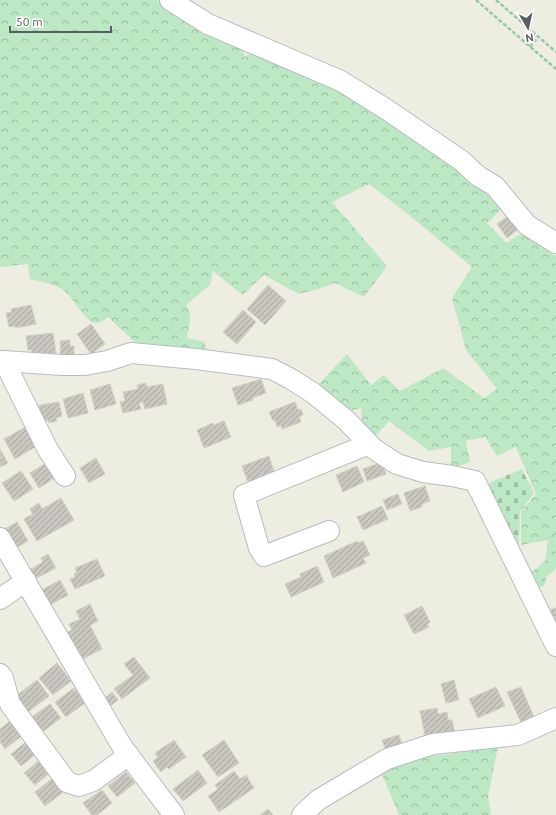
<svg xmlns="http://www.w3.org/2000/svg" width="556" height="815" font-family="Ubuntu,sans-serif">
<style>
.forest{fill:url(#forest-crowns)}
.cemetery{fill:url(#cemetery-stones)}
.building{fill:url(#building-hatch);stroke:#d3d0bf}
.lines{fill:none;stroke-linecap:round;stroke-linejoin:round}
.minor-casing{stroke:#b9bbc2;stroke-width:22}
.path{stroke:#94c8ab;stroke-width:2.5;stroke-dasharray:4 2;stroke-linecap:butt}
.minor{stroke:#fff;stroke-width:20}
</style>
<defs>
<pattern id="forest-crowns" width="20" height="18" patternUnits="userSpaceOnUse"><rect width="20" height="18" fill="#bce8c3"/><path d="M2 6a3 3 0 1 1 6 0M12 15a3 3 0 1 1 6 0" fill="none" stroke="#9cbfa2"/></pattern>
<pattern id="cemetery-stones" width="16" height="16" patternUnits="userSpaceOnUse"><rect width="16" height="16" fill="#bce8c3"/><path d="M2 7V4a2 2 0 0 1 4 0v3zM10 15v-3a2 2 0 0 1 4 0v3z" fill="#9cbfa2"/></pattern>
<pattern id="building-hatch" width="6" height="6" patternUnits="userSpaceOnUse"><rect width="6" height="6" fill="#c9c7bf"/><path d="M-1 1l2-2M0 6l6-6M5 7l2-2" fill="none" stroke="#a6a59f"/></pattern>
</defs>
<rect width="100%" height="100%" fill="#eeede1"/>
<!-- forest -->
<g class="forest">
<path d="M0 0H157L166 8 239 40 245 57 257 48 340 82 490 188 504 207 487 223 506 243 522 233 556 256V568L547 576 544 586 532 589 525 578 545 561 548 540 521 545V512L536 494 516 447 497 456 485 437 466 441 470 462 451 469V447L429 451 389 421 372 440 363 432 361 408 345 412 316 387 347 354 371 385 384 375 400 391 443 368 484 398 497 389 466 350 452 298 472 267 404 211 369 184 332 202 387 266 364 297 335 283 315 290 299 294 264 275 243 295 213 271 210 285 186 305C193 314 189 327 187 338L204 342 207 351 137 344 108 317C104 320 100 324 95 323 85 322 72 294 60 288 52 283 40 282 30 279L28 264 0 267Z"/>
<polygon points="498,747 488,796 491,815 399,815 380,770 426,757"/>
</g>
<!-- cemetery -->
<polygon class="cemetery" points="522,469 534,493 520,512 519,545 514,547 482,486"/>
<!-- building -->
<g class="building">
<polygon points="509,215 520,228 507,238 497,224"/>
<polygon points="268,285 286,301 265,325 247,309"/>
<polygon points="31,305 36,324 16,328 15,326 9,327 6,313 12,312 11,309"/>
<polygon points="243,310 256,322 237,344 223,332"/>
<polygon points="91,324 105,344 91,354 77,334"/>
<polygon points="53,333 56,353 32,356 32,350 28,350 26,336"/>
<polygon points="70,340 70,346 74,346 74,356 61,357 60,341"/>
<polygon points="261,379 266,393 252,398 253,400 238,405 232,388"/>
<polygon points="146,383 147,387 163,384 167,404 145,409 143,402 139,403 141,409 123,413 120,402 125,401 123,392 138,389 137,385"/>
<polygon points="110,384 116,404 95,410 90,390"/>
<polygon points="83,393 88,413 68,418 63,399"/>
<polygon points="59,402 62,416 56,418 57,421 49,423 48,420 38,422 35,406"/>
<polygon points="295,402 298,410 301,409 303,415 299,417 301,422 282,429 281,425 277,427 275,420 273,421 269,412"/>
<polygon points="224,421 231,437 204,448 197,430 213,423 214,425"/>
<polygon points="29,425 40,444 15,459 4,439"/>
<polygon points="0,449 8,463 0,467"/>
<polygon points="269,456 275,475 249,485 242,466"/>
<polygon points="96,458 105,474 89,483 80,468"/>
<polygon points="49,461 58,476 39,488 30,473"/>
<polygon points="382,462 386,474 367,481 363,469"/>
<polygon points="357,466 364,482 343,492 336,475"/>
<polygon points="21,471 33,489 14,501 2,483"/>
<polygon points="425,486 430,501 422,504 422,507 410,511 404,493"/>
<polygon points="398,494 402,504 387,510 383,500"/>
<polygon points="61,498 74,520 37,541 24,519 33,514 30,509 39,503 42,509"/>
<polygon points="382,506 388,519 363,530 357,517"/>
<polygon points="17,522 28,541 14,549 3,530"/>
<polygon points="357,541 358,543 363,541 370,555 363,558 366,563 333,578 324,556"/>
<polygon points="48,554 56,568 35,579 29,570 43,562 41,558"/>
<polygon points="97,559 105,576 75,589 70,579 75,577 74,574 77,572 75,568"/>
<polygon points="317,566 324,582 291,597 285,584 301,577 300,574"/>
<polygon points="60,580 68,595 48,606 40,591"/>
<polygon points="90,604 98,621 90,625 102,649 77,662 66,633 72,630 69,624 80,619 76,611"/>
<polygon points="422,606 430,622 427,624 429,627 414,634 404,615"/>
<polygon points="556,608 556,634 549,610"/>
<polygon points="134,657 150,678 122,699 114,689 133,675 124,664"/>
<polygon points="57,663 71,681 53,695 39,678"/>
<polygon points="37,680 49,696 28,712 16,696"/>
<polygon points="454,680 459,700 446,703 441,684"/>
<polygon points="496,687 505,706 478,718 469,699"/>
<polygon points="521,687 534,717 521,722 507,692"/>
<polygon points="74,688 85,703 66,717 55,702"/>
<polygon points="112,692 118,700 110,706 104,699"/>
<polygon points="50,704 61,718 42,732 32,717"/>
<polygon points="437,708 438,714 447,712 448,720 452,720 455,733 425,736 420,711"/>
<polygon points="13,719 24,734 5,749 0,742 0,729"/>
<polygon points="399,735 403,748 387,754 382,740"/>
<polygon points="30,739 39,752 21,766 11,754"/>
<polygon points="174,740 186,757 169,769 167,767 161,772 153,761 158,757 155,753"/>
<polygon points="224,740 239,763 218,777 202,755"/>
<polygon points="41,759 51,772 35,785 24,773"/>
<polygon points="198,770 207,783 183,801 173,789"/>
<polygon points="234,771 240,779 246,775 254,788 219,812 208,796 218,789 215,785"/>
<polygon points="126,772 135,783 117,797 108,786"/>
<polygon points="53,778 63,792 45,806 35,792"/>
<polygon points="102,790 112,803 97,815 92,815 83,803"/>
<polygon points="268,809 273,815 260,815"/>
</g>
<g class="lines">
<!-- minor casing -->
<g class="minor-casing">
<g id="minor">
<polyline points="170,0 208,24 341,81 386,109 462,161 478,176 495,186 527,225 556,243"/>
<polyline points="4,361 48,450 65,476"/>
<polyline points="0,362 4,361 62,365 85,365 107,361 131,353 196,359 272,369 291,379 313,393 346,420 374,449 397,464 423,472 452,476 475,481 556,646"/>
<polyline points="329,531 264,556 259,548 244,495 369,444"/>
<polyline points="0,538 123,748 174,815"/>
<polyline points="0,599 26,581"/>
<polyline points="0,674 3,678 10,704 67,782 79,786 93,781 129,755"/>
<polyline points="302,815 318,800 387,759 433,744 518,735 556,718"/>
</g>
</g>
<!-- path -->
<g class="path">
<polyline points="476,0 556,69"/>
<polyline points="496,0 556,52"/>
<polyline points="530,47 538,37"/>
</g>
<!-- minor -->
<use href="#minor" class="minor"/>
</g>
<!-- north arrow -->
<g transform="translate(528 28) rotate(171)" stroke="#ffffff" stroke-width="3" paint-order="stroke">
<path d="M0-3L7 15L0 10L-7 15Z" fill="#5a5d64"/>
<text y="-6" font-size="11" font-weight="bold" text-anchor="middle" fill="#5a5d64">N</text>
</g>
<!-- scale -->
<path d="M10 26v6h101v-6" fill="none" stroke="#5a5d64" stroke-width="2"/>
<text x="16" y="26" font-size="12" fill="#5a5d64" stroke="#ffffff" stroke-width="3" paint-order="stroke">50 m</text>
</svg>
